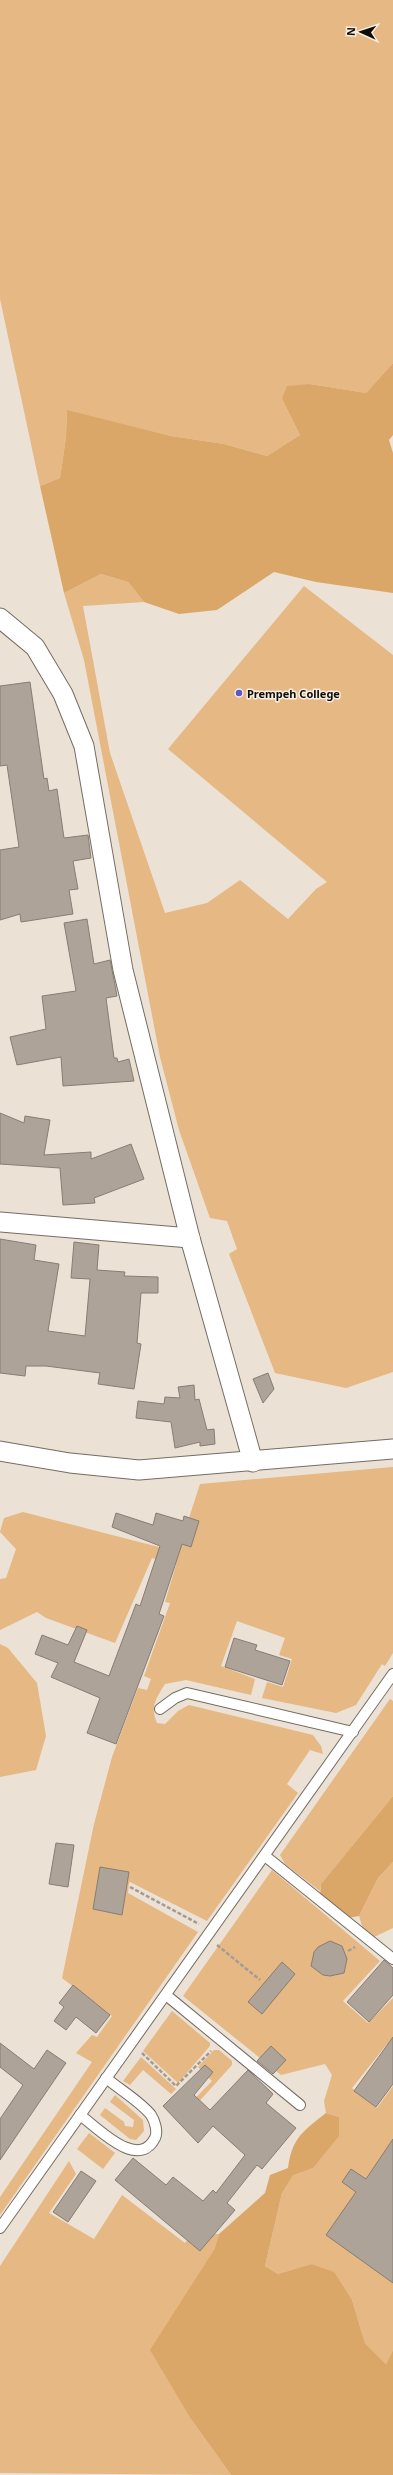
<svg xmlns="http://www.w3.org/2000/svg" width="393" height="2475" font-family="'Noto Sans',sans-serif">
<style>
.green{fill:#e5b884}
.forest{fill:#daa769}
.building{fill:#ada398;stroke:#877d73}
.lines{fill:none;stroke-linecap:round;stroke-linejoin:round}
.service-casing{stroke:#756c62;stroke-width:12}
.minor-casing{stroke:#756c62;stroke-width:21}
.path{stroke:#a49c93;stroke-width:2.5;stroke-dasharray:4 2;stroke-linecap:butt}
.service{stroke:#fff;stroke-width:10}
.minor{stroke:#fff;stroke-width:19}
.poi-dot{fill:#5c56cf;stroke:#f8eee2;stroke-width:1.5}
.labels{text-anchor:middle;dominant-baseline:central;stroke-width:3;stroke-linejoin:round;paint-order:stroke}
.poi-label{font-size:11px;font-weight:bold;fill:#0f0c08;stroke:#f8eee2;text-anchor:start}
</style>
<rect width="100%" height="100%" fill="#ebe1d5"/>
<!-- green -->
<g class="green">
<polygon points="0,0 393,0 393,363 366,393 310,384 282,399 300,435 267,456 224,444 171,436 67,411 66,437 60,478 40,486 0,299"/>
<polygon points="101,574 128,582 144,602 83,606 110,753 165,913 207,903 240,880 288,919 316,889 327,882 168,749 304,586 393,655 393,1372 346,1388 275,1373 229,1254 237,1249 227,1221 210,1218 179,1130 160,1057 84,660 64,593"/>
<path d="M393 1467V1653L385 1666 382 1664 356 1705 336 1713 262 1698 267 1682 283 1687 292 1659 279 1655 285 1638 237 1621 221 1666 255 1679 251 1695 186 1680 165 1684C156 1698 150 1707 157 1723L165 1724 178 1711 189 1705 313 1735 321 1746 323 1754 310 1750 287 1784 298 1793 207 1921 130 1882 129 1883 128 1893 198 1932 0 2215V2197L92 2062 76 2053 92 2035 97 2037 112 2016 62 1978 94 1824 112 1757 138 1688 147 1690 151 1679 144 1676 170 1603 165 1602 176 1565 152 1558 115 1643 46 1618 37 1612 0 1630V1579L6 1578 16 1549 0 1532 4 1518 23 1512 178 1552 200 1484Z"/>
<polygon points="0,1644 8,1648 37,1683 46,1736 36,1770 0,1777"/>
<polygon points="390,1699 393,1701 393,1796 321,1884 320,1891 285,1864 280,1855"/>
<polygon points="393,1862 393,1928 374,1937 363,1929 359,1916 378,1878"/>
<polygon points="272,1870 380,1961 343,2001 368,2023 393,1998 393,2047 387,2044 352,2088 377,2108 393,2086 393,2350 386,2364 365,2343 352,2300 311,2264 278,2274 265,2266 282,2193 293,2174 313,2168 339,2117 326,2113 324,2101 332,2075 325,2064 281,2075 183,1996"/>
<polygon points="172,2011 210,2043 210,2046 178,2083 143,2051"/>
<polygon points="214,2050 219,2050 232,2061 232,2065 186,2116 182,2112 212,2081 198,2067"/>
<polygon points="141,2057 176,2089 171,2094 143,2070 130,2085 123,2081"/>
<polygon points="115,2095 143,2120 144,2131 136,2140 130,2139 100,2115 105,2108 124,2122 125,2126 133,2127 134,2120 110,2102"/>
<polygon points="89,2133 115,2153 103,2169 77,2149"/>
<polygon points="69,2161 76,2174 49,2213 94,2239 122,2195 185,2243 200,2226 211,2234 219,2234 214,2250 191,2419 231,2475 0,2473 0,2266"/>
</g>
<!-- forest -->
<g class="forest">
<polygon points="393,363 393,435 389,440 393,453 393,593 316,582 274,572 217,610 179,614 144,602 128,582 101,574 64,593 40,486 60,478 66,437 67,410 171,436 224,444 267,456 300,435 282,399 287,386 310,384 366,393"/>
<polygon points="393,1796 393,1862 378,1878 359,1916 342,1919 320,1895 321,1884"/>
<path d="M326 2113 339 2117V2136L313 2168 293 2175 282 2193 265 2266 278 2274 311 2264 334 2272 352 2300 365 2343 386 2364 393 2350V2475H231L191 2419 150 2350 214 2250 219 2234 265 2193 270 2175 288 2168C292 2138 303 2131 326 2113Z"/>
</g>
<!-- building -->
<g class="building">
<polygon points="30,682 44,779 47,778 49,791 57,789 64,838 88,835 91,858 73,861 78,889 69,890 73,914 21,922 20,914 0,920 0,850 19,847 7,765 0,766 0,686"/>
<polygon points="87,919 94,964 110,960 115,985 117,996 106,998 114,1058 117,1058 118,1062 129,1059 134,1081 63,1086 61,1057 17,1065 10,1037 46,1029 42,996 76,991 64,923"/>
<polygon points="0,1113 24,1123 25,1116 50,1120 44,1155 91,1152 91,1159 131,1144 144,1179 94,1198 95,1203 63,1205 60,1168 0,1164"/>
<polygon points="0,1239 36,1245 34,1260 59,1264 48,1331 85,1336 90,1279 71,1278 74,1242 99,1245 97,1270 125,1272 124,1276 158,1277 158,1293 141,1293 137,1343 141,1344 134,1389 98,1384 100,1373 46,1366 26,1366 25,1376 0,1373"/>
<polygon points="268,1373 274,1389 263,1403 253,1379"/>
<polygon points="194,1385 195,1400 199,1399 207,1430 214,1429 215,1444 200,1446 200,1442 175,1448 171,1422 136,1418 138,1401 164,1404 165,1397 180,1398 178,1387"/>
<polygon points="116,1513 153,1525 156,1513 183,1521 184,1516 199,1521 191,1547 182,1544 159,1614 164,1616 116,1744 87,1733 100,1698 51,1677 58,1663 35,1654 42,1635 68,1645 77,1626 87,1630 74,1662 109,1676 136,1604 140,1606 160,1546 112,1527"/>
<polygon points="234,1638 257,1645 255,1650 290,1661 282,1685 225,1667"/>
<polygon points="56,1843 74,1845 68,1887 49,1884"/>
<polygon points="100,1867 129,1872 122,1915 93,1909"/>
<polygon points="330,1941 342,1946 347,1959 344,1973 330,1976 323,1975 311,1966 314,1952 318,1947"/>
<polygon points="384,1960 393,1968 393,1995 369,2022 347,2002"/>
<polygon points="282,1962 295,1974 262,2014 248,2002"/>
<polygon points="73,1985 110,2015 96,2033 76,2017 66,2030 54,2021 64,2007 59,2003"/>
<polygon points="393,2037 393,2084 376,2107 354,2091"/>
<polygon points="0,2043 34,2069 47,2050 66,2063 0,2160 0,2119 23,2085 0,2067"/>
<polygon points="271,2046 286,2060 273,2074 257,2061"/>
<polygon points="205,2065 213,2072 194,2095 210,2110 248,2070 273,2094 266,2103 296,2128 262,2169 257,2165 227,2203 235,2210 200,2251 115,2180 133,2158 166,2185 173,2177 203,2201 213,2190 216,2193 245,2155 213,2126 198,2143 163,2106"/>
<polygon points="393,2139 393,2283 326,2235 356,2192 342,2182 351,2169 366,2179"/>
<polygon points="81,2171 96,2181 68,2222 53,2212"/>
</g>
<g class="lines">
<!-- service casing -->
<g class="service-casing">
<g id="service">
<polyline points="160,1709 175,1698 187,1693 353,1732"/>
<polyline points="265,1856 393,1959"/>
<polyline points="166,1995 300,2105"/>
<path d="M80 2115C98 2128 138 2171 155 2138 158 2132 155 2121 151 2115 141 2102 119 2089 106 2078"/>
<polyline points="0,2228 393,1674"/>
</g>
</g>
<!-- minor casing -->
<g class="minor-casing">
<g id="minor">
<polyline points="0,618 35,647 63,694 84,746 123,970 190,1238 253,1462"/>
<polyline points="0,1222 190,1238"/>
<polyline points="0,1451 70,1463 139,1470 393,1449"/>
</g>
</g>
<!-- path -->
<g class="path">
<polyline points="130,1887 199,1924"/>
<polyline points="217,1945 260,1980"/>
<polyline points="348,1951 355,1947"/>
<polyline points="142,2053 176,2086 211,2051"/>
</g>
<!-- service -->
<use href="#service" class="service"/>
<!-- minor -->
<use href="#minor" class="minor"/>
</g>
<!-- markers -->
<circle class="poi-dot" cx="239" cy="693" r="4"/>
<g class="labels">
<!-- poi labels -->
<g class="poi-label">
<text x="247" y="693">Prempeh College</text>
</g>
</g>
<!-- north arrow -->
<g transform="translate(361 32) rotate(273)" stroke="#f8eee2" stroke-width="3" paint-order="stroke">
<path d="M0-3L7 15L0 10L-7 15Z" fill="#0f0c08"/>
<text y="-6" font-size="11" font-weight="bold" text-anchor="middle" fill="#0f0c08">N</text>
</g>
</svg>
